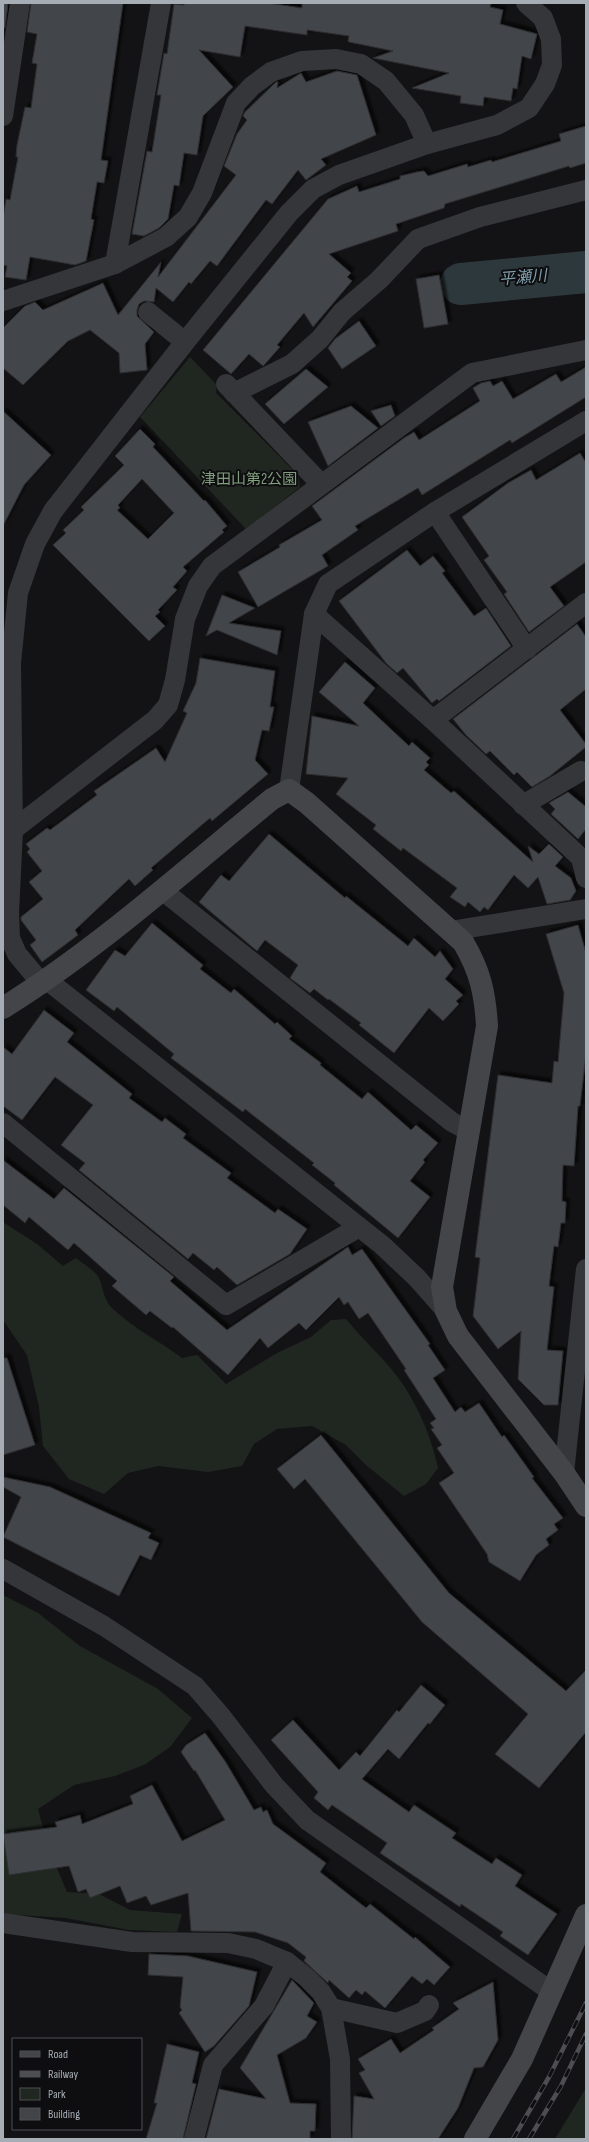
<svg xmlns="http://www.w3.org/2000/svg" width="589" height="2142" font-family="'Sofia Sans Condensed','Noto Sans JP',sans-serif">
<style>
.green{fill:#202720}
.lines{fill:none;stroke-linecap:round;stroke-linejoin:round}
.river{stroke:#2d383c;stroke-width:42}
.building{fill:#424448;stroke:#2d2e31;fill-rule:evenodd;filter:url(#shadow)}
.street{stroke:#343639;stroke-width:20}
.secondary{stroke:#434549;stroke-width:22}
.rail-casing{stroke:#4c4e52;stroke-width:4.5}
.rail{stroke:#0e0e10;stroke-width:3;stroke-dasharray:9;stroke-linecap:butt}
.labels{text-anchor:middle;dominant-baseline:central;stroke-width:4;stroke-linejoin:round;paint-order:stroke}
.park-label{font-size:15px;fill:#819e7e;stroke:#0e0e10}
.water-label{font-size:16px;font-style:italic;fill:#7f9fad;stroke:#0e0e10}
</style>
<defs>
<filter id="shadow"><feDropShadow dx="3.5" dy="-3.5" stdDeviation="1" flood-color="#0009"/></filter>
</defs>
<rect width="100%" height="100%" fill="#131315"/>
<!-- green -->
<g class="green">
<polygon points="190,357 217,385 216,393 298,475 300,487 246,529 140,417"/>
<path d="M3 1222 37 1244 63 1266 76 1258C82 1263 91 1268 97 1275 103 1282 102 1298 112 1308 133 1328 159 1341 182 1358L197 1355 226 1384 277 1353 311 1337 331 1320 346 1319C359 1335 374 1349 387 1364 413 1393 430 1431 438 1468L426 1484 404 1496 366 1465 346 1445 312 1426 277 1429 254 1444 242 1466 208 1472 158 1466 128 1473 104 1494 69 1479 43 1446 39 1407 27 1355 3 1320Z"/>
<polygon points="3,1595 38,1613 80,1646 158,1689 192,1718 170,1747 144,1765 115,1776 74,1785 38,1809 48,1847 67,1892 99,1894 130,1910 182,1914 177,1932 129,1930 66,1918 3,1914"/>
<polygon points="586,2088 586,2139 555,2139"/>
</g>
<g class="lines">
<!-- river -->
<polyline class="river" points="461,284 586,272"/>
</g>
<!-- building -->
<g class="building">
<polygon points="3,3 8,3 5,28 3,28"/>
<polygon points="31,3 123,3 101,160 108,161 104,183 97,182 91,219 94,220 86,261 75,265 30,257 26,280 5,277 7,266 3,265 3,218 6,199 10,200 18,157 16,157 17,145 25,107 31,108 37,64 32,63 37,34 27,32"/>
<polygon points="184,3 268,3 302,8 302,3 491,3 490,7 503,10 500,24 537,34 531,59 522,56 517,89 513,88 511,101 484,97 483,106 460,103 461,96 412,88 449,73 373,58 393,51 349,42 348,41 349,36 307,30 307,35 245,26 240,57 199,50 233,87 203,116 197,155 184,153 179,186 174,185 168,219 159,228 144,236 132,234 147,151 152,152 161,95 157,95 164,53 167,54 174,4 184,5"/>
<polygon points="337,71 357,75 376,135 321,159 326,165 306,180 298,170 272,204 266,200 217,266 210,261 191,284 189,282 173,302 156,288 154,302 144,301 139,304 137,310 137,316 154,332 145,344 147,370 120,373 119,353 90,330 68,341 23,385 3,368 3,328 25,306 35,302 43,310 103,283 118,315 161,262 158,277 236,175 224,166 237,134 247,120 243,116 245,112 276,82 278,82 277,88 301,73 306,82"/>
<polygon points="586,126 586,163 570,168 569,166 445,204 444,208 396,224 398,231 329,254 351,273 347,277 352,281 313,327 304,313 277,345 280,347 265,364 263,366 249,354 231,374 203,350 328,199 357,186 359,192 400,179 400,176 417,172 424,171 428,176 467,164 468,167 491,160 492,162 561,141 559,134"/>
<polygon points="439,275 448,324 424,328 416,279"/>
<polygon points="359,321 376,346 342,369 328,348 335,339"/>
<polygon points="586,367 586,397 512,443 510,440 422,495 418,488 355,526 358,530 322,555 328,566 258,607 238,572 280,547 279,545 322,520 312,506 404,438 414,432 419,440 480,401 473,388 481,383 490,381 493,386 502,381 513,399 556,374 561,382"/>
<polygon points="306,369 328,387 284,424 265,404"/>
<polygon points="391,405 395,416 381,426 371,411"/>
<polygon points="351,406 378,428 328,466 308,422"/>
<polygon points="3,411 51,455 24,485 3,526"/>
<path d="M140 429 155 444 153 447 204 501 205 500 227 526 222 530 224 532 183 567 187 571 173 587 177 590 158 610 160 612 155 616 165 626 149 641 53 545 66 533 63 530 84 510 81 507 124 465 115 456ZM142 479 174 513 148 539 117 510 120 508 118 505Z"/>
<polygon points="580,453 586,463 586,562 550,587 564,606 529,632 504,594 507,592 484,560 489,556 462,517 508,483 531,470 536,480"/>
<polygon points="407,550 420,566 433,556 445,571 442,573 474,616 486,608 511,646 439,701 437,699 432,703 403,668 397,673 386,663 339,601"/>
<polygon points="222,595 255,608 229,623 281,631 277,655 217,630 206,636"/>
<polygon points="577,624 586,637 586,689 560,710 586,744 586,747 550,776 532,787 517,772 514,775 490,751 486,754 466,735 453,719"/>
<polygon points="200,658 275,671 270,707 274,707 269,731 262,730 255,760 268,774 212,821 210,818 151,868 153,870 135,886 129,879 75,930 78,935 42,962 30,945 36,940 21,920 21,917 43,899 29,882 42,871 27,852 30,849 26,844 47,828 50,830 97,795 94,791 156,748 165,762 187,713 183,711 196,683"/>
<polygon points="345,662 375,688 363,703 409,746 412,742 430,758 426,762 429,765 424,770 451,793 454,791 533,862 528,846 539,854 549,844 563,857 555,866 571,878 576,891 570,900 547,904 538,877 528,888 514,875 488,910 484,907 480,912 468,902 465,907 450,897 457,888 403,848 401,851 373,829 376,825 336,794 348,778 306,774 312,716 359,726 319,692"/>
<polygon points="568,792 586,807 586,829 578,839 551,814 555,809 549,803"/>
<polygon points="269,834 345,898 346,896 408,946 414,938 435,957 440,951 453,969 445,979 463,995 456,1001 459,1004 443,1021 429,1008 394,1053 359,1025 361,1023 329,999 328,1000 314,989 310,993 290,978 298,965 265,940 257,951 199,902 221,875 229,881"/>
<polygon points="152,923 203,965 200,969 231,993 234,989 275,1024 277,1022 292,1036 289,1039 321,1063 320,1065 362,1099 368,1092 411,1130 416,1125 438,1143 423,1160 425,1162 410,1181 430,1197 398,1238 334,1185 335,1183 312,1165 314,1163 245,1109 243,1112 171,1058 174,1054 117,1007 114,1011 86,990 115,950 125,956"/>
<polygon points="578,925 586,953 586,1054 580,1106 578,1106 574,1166 563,1165 562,1201 566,1202 565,1223 561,1223 558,1247 554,1246 549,1286 554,1287 547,1350 563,1351 558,1405 544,1405 518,1379 521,1331 498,1349 473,1316 480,1258 475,1257 498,1075 552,1083 554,1061 558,1062 564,993 546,934"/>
<polygon points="44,1010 74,1033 67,1042 132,1094 129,1098 162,1122 165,1118 186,1134 183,1138 231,1173 227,1178 275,1213 278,1209 307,1229 290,1254 237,1285 217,1267 214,1270 193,1253 188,1259 79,1170 85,1163 61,1145 93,1105 55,1077 22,1120 3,1106 3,1047 12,1054"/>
<polygon points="3,1160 54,1199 64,1188 174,1277 170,1281 227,1330 348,1247 352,1255 362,1249 430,1344 428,1345 445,1370 433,1378 455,1412 461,1407 465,1412 479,1403 502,1437 504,1435 534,1477 532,1478 563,1518 554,1524 558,1530 546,1539 549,1545 536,1555 520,1581 489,1562 487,1554 439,1483 454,1473 437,1448 442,1445 431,1429 434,1428 430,1423 436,1419 404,1370 406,1369 368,1313 359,1319 348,1302 344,1305 339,1297 306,1330 299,1323 268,1348 260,1338 228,1375 173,1327 172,1328 150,1311 146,1315 112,1286 117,1281 74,1243 68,1250 29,1217 25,1223 3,1205"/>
<polygon points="3,1358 7,1358 35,1445 3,1455"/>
<polygon points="321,1435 449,1593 566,1691 586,1670 586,1732 539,1788 495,1754 528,1714 422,1622 305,1479 294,1489 277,1469"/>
<polygon points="3,1477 50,1487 151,1533 148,1538 159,1543 151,1560 140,1555 119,1596 3,1537 21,1497 3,1487"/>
<polygon points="421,1685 445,1705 430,1724 428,1723 399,1759 388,1749 362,1779 409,1812 414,1805 456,1833 452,1838 492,1864 496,1858 522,1875 515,1886 557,1914 528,1955 500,1936 503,1932 461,1904 460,1907 380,1853 387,1843 332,1805 328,1810 314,1798 318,1792 271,1740 293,1720 339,1770 356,1752 360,1756 397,1710 399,1712"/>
<polygon points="205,1733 225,1761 254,1810 261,1807 263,1812 267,1810 273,1824 326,1863 320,1872 366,1908 370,1904 414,1939 415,1937 450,1967 434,1985 427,1979 422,1984 412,1976 385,2008 365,1991 362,1995 356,1990 349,1998 329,1980 328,1983 304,1961 306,1957 288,1943 255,1932 191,1931 188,1893 151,1905 146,1896 127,1903 120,1886 90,1898 86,1889 78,1892 69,1866 9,1875 3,1834 57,1827 55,1822 80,1815 82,1824 133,1804 130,1796 152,1785 182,1841 225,1820 195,1770 194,1771 181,1752 186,1745"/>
<polygon points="149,1954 188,1956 257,1972 249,2006 214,2046 205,2052 179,2013 182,2010 180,2007 183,1977 148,1975"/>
<polygon points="292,1980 314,2003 307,2016 317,2022 306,2038 277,2055 290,2103 316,2104 315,2131 310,2131 310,2139 206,2139 219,2089 266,2099 240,2068"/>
<polygon points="493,1982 498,2040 483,2067 474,2068 458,2108 438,2139 352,2139 354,2096 374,2099 359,2073 365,2070 358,2059 391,2039 400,2053 434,2030 432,2028 459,2009 453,2003"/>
<polygon points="167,2044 199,2052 192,2083 196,2084 183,2139 146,2139 157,2103 154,2103"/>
</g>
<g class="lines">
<!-- street -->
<g class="street">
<polyline points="3,116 20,3"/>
<polyline points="115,264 161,3"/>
<polyline points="3,301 115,264 166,237 188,217 202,193 236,103 252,86 271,72 302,61 336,59 361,64 386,81 414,115 427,144"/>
<polyline points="148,312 185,342"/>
<polyline points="226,384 321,484"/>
<polyline points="234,393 292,364 320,339 342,312 379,280 418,239 480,217 586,190"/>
<polyline points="435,512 527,649"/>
<polyline points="314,614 433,720 581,858 586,878"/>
<polyline points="433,720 586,603"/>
<polyline points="289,790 314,614 328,584 435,512 586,421"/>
<polyline points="523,805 581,771"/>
<polyline points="5,836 155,720 168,705 175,680 185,619 198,586 212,566 472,373 586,350"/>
<polyline points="162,890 452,1122 469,1131"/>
<polyline points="450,931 586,909"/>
<polyline points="47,980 382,1245 417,1278 446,1311"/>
<polyline points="42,984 17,954 10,938 9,913 13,831 11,663 18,593 35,544 53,511 185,342 289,213 313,189 339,175 427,144 497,125 529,108 545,84 552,65 551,39 543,18 526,3"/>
<polyline points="3,1123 226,1305 359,1227"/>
<polyline points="564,1473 586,1269"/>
<polyline points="3,1569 104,1626 195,1686 221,1716 274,1785 307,1820 552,1992"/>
<polyline points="3,1923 132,1942 228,1943 256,1949 287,1962 306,1977 321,1992 331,2008 340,2059 341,2139"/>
<polyline points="331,2008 397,2023 425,2011 429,2005"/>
<polyline points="194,2139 213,2065 264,2006 287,1962"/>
</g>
<!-- secondary -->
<g class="secondary">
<path d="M3 1008C99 948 184 871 272 799L289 790 307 803 463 942C480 971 485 992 487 1026L442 1287 446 1311 458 1336 564 1473 586 1506"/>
<polyline points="475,2139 522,2059 586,1915"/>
</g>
<!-- rail casing -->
<g class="rail-casing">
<g id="rail">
<polyline points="513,2139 549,2077 586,2003"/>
<polyline points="529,2139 561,2086 586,2034"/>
</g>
</g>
<!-- rail -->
<use href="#rail" class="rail"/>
</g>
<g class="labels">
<!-- park labels -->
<g class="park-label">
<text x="249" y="479">津田山第2公園</text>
</g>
<!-- water labels -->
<g class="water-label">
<text transform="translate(523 278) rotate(-5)">平瀬川</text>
</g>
</g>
<!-- border -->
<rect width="589" height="2142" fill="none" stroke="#a6adb4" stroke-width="8"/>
<!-- legend -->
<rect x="12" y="2038" width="130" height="92" fill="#0e0e10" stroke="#4b4e52"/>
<rect x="20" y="2051" width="20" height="6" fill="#434549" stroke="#4b4e52"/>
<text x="48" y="2058" font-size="12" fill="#a6adb4">Road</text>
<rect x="20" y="2071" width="20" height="6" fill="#4c4e52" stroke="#4b4e52"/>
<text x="48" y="2078" font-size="12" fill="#a6adb4">Railway</text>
<rect x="20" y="2088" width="20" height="12" fill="#202720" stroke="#4b4e52"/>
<text x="48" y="2098" font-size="12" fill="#a6adb4">Park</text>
<rect x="20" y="2108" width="20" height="12" fill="#424448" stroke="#4b4e52"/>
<text x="48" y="2118" font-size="12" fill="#a6adb4">Building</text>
</svg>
